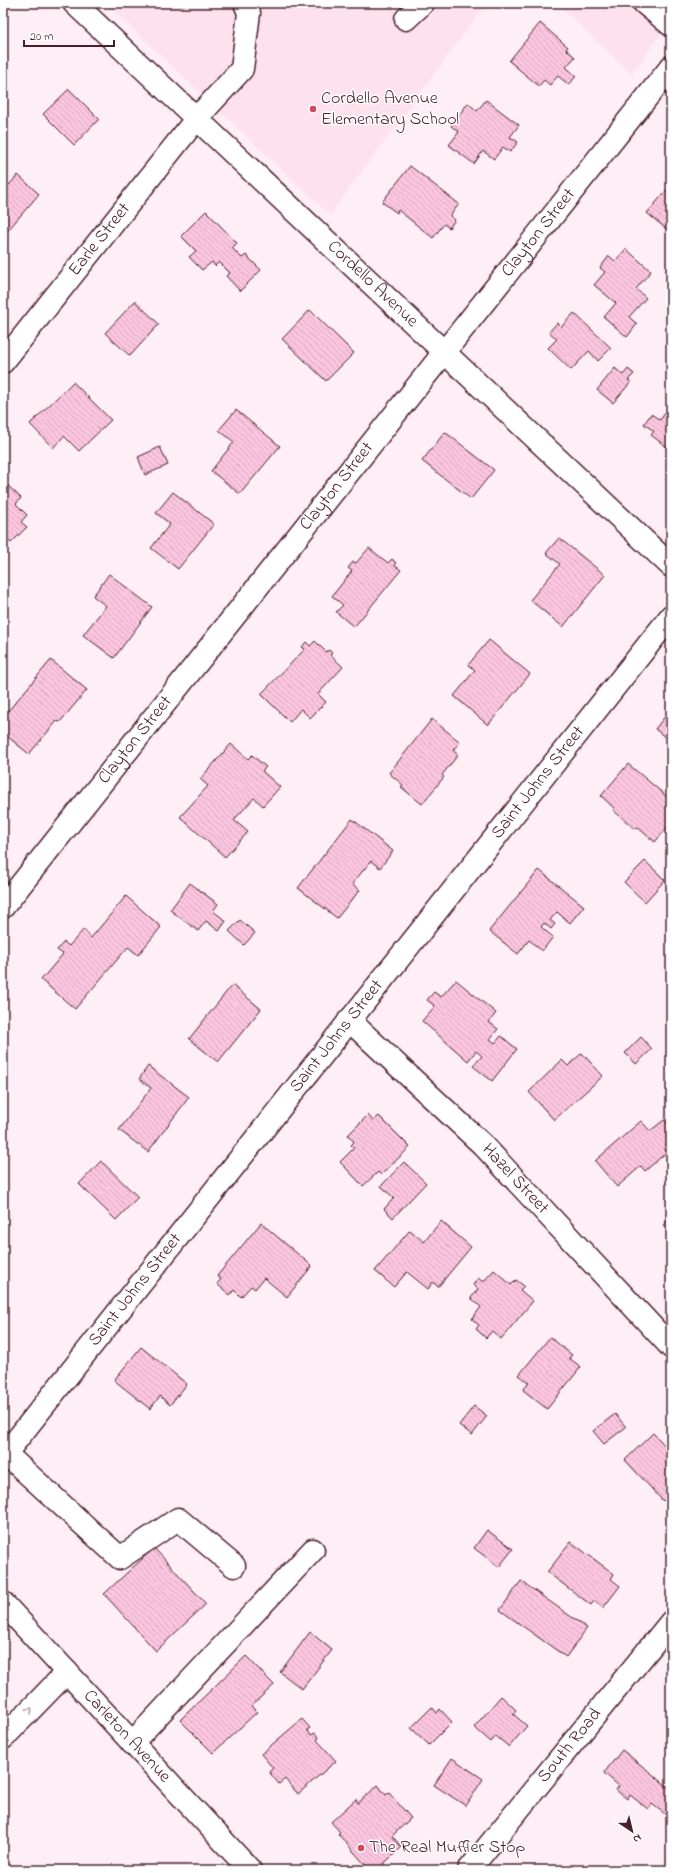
<svg xmlns="http://www.w3.org/2000/svg" width="674" height="1873" font-family="'Indie Flower',sans-serif">
<style>
.built{fill:#fde2ee}
.building{fill:url(#building-back-hatch);stroke:#4a1f2b}
.lines{fill:none;stroke-linecap:round;stroke-linejoin:round}
.minor-casing{stroke:#4a1f2b;stroke-width:25}
.major-casing{stroke:#4a1f2b;stroke-width:25}
.minor{stroke:#fff;stroke-width:22}
.major{stroke:#fff;stroke-width:22}
.oneway{stroke:#ae9aa0}
.poi-dot{fill:#d1495b;stroke:#fff;stroke-width:1.5}
.labels{text-anchor:middle;dominant-baseline:central;stroke-width:3;stroke-linejoin:round;paint-order:stroke}
.poi-label{font-size:18px;fill:#4a1f2b;stroke:#fff;text-anchor:start}
.street-label{font-size:18px;fill:#4a1f2b;stroke:#fff}
</style>
<defs>
<pattern id="building-back-hatch" width="6" height="6" patternUnits="userSpaceOnUse"><rect width="6" height="6" fill="#fbc5df"/><path d="M-1 5l2 2M0 0l6 6M5-1l2 2" fill="none" stroke="#d9a9c0"/></pattern>
</defs>
<rect width="100%" height="100%" fill="#feeef5"/>
<filter id="ink" filterUnits="userSpaceOnUse"><feTurbulence type="fractalNoise" baseFrequency=".025" numOctaves="2"/><feDisplacementMap in="SourceGraphic" scale="8" xChannelSelector="R" yChannelSelector="G"/><feConvolveMatrix kernelMatrix="1 2 1 2 8 2 1 2 1" color-interpolation-filters="sRGB"/></filter>
<g filter="url(#ink)">
<!-- built -->
<g class="built">
<polygon points="105,3 487,3 330,215"/>
<polygon points="556,3 671,3 671,21 631,74"/>
</g>
<!-- building -->
<g class="building">
<polygon points="540,23 568,47 566,49 575,57 566,67 576,76 569,85 558,76 550,85 544,80 539,86 509,61"/>
<polygon points="69,89 99,119 74,145 43,114"/>
<polygon points="486,100 519,125 510,137 518,142 510,152 503,147 494,159 483,151 474,164 449,145 459,132 451,126 468,103 477,111"/>
<polygon points="410,166 459,204 450,216 455,220 449,228 444,224 433,238 398,210 397,213 382,202"/>
<polygon points="18,175 39,194 3,236 3,183 9,185"/>
<polygon points="671,185 671,233 647,213"/>
<polygon points="206,211 237,243 232,248 242,258 246,255 261,270 240,291 226,276 230,273 219,262 215,266 212,262 202,270 189,257 196,251 181,236"/>
<polygon points="626,249 651,271 636,289 646,298 629,317 637,324 627,337 604,317 616,303 594,285 605,272 600,268 609,256 615,261"/>
<polygon points="135,301 159,324 130,356 105,333"/>
<polygon points="310,310 354,353 326,381 282,339"/>
<polygon points="574,313 611,348 598,361 589,351 571,370 548,348 557,339 549,332 557,323 561,327"/>
<polygon points="615,368 623,375 628,369 634,374 628,380 631,382 613,403 597,390"/>
<polygon points="73,382 111,420 79,451 64,436 53,448 30,424"/>
<polygon points="671,405 671,450 651,435 654,431 644,424 651,414 660,420"/>
<polygon points="236,410 280,446 240,494 211,471 234,442 219,430"/>
<polygon points="445,432 494,470 471,499 422,461"/>
<polygon points="160,447 168,465 145,475 138,457"/>
<polygon points="3,481 21,498 16,504 27,515 21,522 27,527 11,543 3,535"/>
<polygon points="173,492 214,524 178,569 151,548 170,524 156,513"/>
<polygon points="559,538 605,575 563,627 530,600 560,564 546,553"/>
<polygon points="369,548 388,563 392,559 396,563 394,565 401,570 354,627 336,612 343,605 332,596 352,571 348,568 353,562 356,563"/>
<polygon points="109,574 152,607 114,658 83,635 106,606 93,596"/>
<polygon points="489,640 530,674 488,725 454,696 475,670 468,665"/>
<polygon points="315,641 326,652 329,650 332,653 330,655 343,667 318,694 326,702 310,718 301,709 290,722 261,694 305,649 302,647 306,642 310,646"/>
<polygon points="51,660 87,690 60,722 57,721 29,754 3,733 3,717"/>
<polygon points="671,709 671,742 655,729"/>
<polygon points="432,719 460,742 453,750 458,755 442,775 444,777 422,804 401,787 403,785 389,773"/>
<polygon points="231,744 248,759 252,755 266,767 262,771 280,787 263,806 254,798 234,820 248,832 225,857 180,817 208,786 200,779"/>
<polygon points="628,764 671,800 671,816 668,820 671,823 655,842 637,827 635,829 613,810 614,808 601,796"/>
<polygon points="352,819 393,851 380,868 371,861 352,884 360,890 337,918 298,888"/>
<polygon points="645,861 665,880 645,902 624,882"/>
<polygon points="539,870 584,906 570,923 557,912 550,920 555,924 551,929 544,923 541,927 553,937 542,951 529,940 518,954 489,931"/>
<polygon points="190,883 218,904 213,911 226,921 219,931 206,921 198,931 170,910"/>
<polygon points="126,896 161,927 138,955 128,947 75,1009 41,980 63,954 57,950 64,942 69,946 84,929 91,938"/>
<polygon points="240,920 255,933 244,945 229,931"/>
<polygon points="456,980 496,1013 489,1022 498,1029 490,1039 495,1043 501,1036 517,1049 492,1081 473,1066 482,1056 476,1051 468,1061 422,1021 435,1006 427,1000 434,992 441,997"/>
<polygon points="232,985 261,1009 218,1062 189,1039"/>
<polygon points="641,1037 652,1049 636,1064 625,1053"/>
<polygon points="582,1053 603,1076 554,1120 529,1092 562,1060 568,1066"/>
<polygon points="148,1066 189,1097 148,1152 119,1130 151,1088 139,1079"/>
<polygon points="368,1115 373,1121 379,1116 410,1147 381,1175 378,1172 363,1186 340,1162 354,1148 351,1145 354,1142 348,1135"/>
<polygon points="664,1120 671,1128 671,1143 664,1149 667,1152 645,1171 641,1166 617,1187 595,1161 641,1121 650,1131"/>
<polygon points="101,1161 138,1197 116,1220 79,1184"/>
<polygon points="404,1162 426,1183 393,1218 384,1209 394,1198 381,1186"/>
<polygon points="671,1216 671,1231 664,1225"/>
<polygon points="441,1221 471,1247 438,1287 433,1282 428,1289 407,1272 394,1287 375,1271 410,1230 424,1242"/>
<polygon points="261,1223 312,1266 287,1297 264,1278 255,1289 251,1286 241,1297 234,1290 230,1295 217,1284 221,1279 217,1276"/>
<polygon points="494,1270 511,1285 516,1280 524,1286 520,1290 533,1301 501,1339 492,1331 486,1338 476,1329 479,1325 472,1319 481,1307 471,1298 478,1289 473,1285 478,1278 483,1282"/>
<polygon points="550,1337 572,1355 569,1358 581,1367 547,1409 523,1390 529,1383 519,1375"/>
<polygon points="141,1347 187,1384 170,1405 160,1396 150,1409 114,1380"/>
<polygon points="474,1406 487,1416 472,1435 459,1425"/>
<polygon points="615,1414 626,1427 604,1444 593,1431"/>
<polygon points="653,1433 671,1452 671,1494 663,1501 625,1460"/>
<polygon points="487,1530 513,1549 499,1567 474,1548"/>
<polygon points="571,1542 614,1574 611,1579 620,1586 603,1608 594,1601 591,1605 547,1572"/>
<polygon points="154,1548 206,1604 156,1651 104,1594"/>
<polygon points="521,1581 587,1628 566,1657 500,1610"/>
<polygon points="310,1632 332,1650 302,1689 280,1672"/>
<polygon points="246,1656 274,1685 251,1706 257,1712 213,1753 180,1720"/>
<polygon points="501,1696 516,1710 513,1714 527,1726 509,1747 496,1736 491,1742 474,1727"/>
<polygon points="432,1707 437,1713 440,1709 452,1722 429,1745 411,1728"/>
<polygon points="302,1719 310,1728 307,1730 311,1735 315,1733 319,1738 317,1740 336,1761 298,1794 285,1779 279,1784 269,1772 273,1768 261,1754"/>
<polygon points="622,1750 671,1789 671,1807 665,1814 652,1804 648,1809 630,1795 627,1799 616,1790 619,1786 604,1773"/>
<polygon points="452,1758 483,1779 466,1806 434,1785"/>
<polygon points="378,1785 386,1795 389,1793 411,1818 392,1836 402,1847 377,1870 370,1870 338,1834 340,1832 331,1822 356,1799 358,1803"/>
</g>
<g class="lines">
<!-- minor casing -->
<g class="minor-casing">
<g id="minor">
<path id="s1" d="M74 3 671 566"/>
<polyline points="644,3 671,25"/>
<polyline points="406,19 423,3"/>
<path id="s2" d="M3 362 197 118 242 69 249 13 245 3"/>
<path id="s3" d="M3 907 671 67"/>
<path id="s4" d="M349 1020 483 1145 671 1347"/>
<polyline points="6,1454 120,1558 178,1519 234,1566"/>
<path id="s5" d="M3 1457 671 616"/>
<polyline points="3,1738 67,1672"/>
<polyline points="132,1743 313,1550"/>
<path id="s6" d="M469 1870 671 1622"/>
</g>
</g>
<!-- major casing -->
<g class="major-casing">
<g id="major">
<path id="s7" d="M3 1603 250 1870"/>
</g>
</g>
<!-- minor -->
<use href="#minor" class="minor"/>
<!-- major -->
<use href="#major" class="major"/>
</g>
<!-- one-way arrows -->
<defs><path id="oneway-chevron" d="M-2-3.5L2.5 0L-2 3.5" fill="none" stroke-width="1.6" stroke-linecap="round" stroke-linejoin="round"/></defs>
<use class="oneway" href="#oneway-chevron" transform="translate(30 1710) rotate(-46)"/>
</g>
<!-- markers -->
<g class="poi-dot">
<circle cx="313" cy="109" r="4"/>
<circle cx="361" cy="1848" r="4"/>
</g>
<g class="labels">
<!-- poi labels -->
<g class="poi-label">
<text x="321" y="99">Cordello Avenue<tspan x="321" dy="21">Elementary School</tspan></text>
<text x="369" y="1848">The Real Muffler Stop</text>
</g>
<!-- street labels -->
<g class="street-label">
<text stroke="none"><textPath href="#s3" startOffset="861">Clayton Street</textPath></text>
<text stroke="none"><textPath href="#s2" startOffset="156">Earle Street</textPath></text>
<text stroke="none"><textPath href="#s1" startOffset="410">Cordello Avenue</textPath></text>
<text stroke="none"><textPath href="#s3" startOffset="537">Clayton Street</textPath></text>
<text stroke="none"><textPath href="#s3" startOffset="213">Clayton Street</textPath></text>
<text stroke="none"><textPath href="#s5" startOffset="861">Saint Johns Street</textPath></text>
<text stroke="none"><textPath href="#s5" startOffset="537">Saint Johns Street</textPath></text>
<text stroke="none"><textPath href="#s4" startOffset="230">Hazel Street</textPath></text>
<text stroke="none"><textPath href="#s5" startOffset="213">Saint Johns Street</textPath></text>
<text stroke="none"><textPath href="#s7" startOffset="182">Carleton Avenue</textPath></text>
<text stroke="none"><textPath href="#s6" startOffset="160">South Road</textPath></text>
</g>
</g>
<!-- margin -->
<rect width="674" height="1873" fill="none" stroke="#fff" stroke-width="16"/>
<rect x="8" y="8" width="658" height="1857" fill="none" stroke="#4a1f2b" stroke-width="1.5" filter="url(#ink)"/>
<!-- north arrow -->
<g transform="translate(632 1831) rotate(145)" stroke="#ffffff" stroke-width="3" paint-order="stroke">
<path d="M0-3L7 15L0 10L-7 15Z" fill="#4a1f2b"/>
<text y="-6" font-size="11" font-weight="bold" text-anchor="middle" fill="#4a1f2b">N</text>
</g>
<!-- scale -->
<path d="M24 40v6h90v-6" fill="none" stroke="#4a1f2b" stroke-width="2"/>
<text x="30" y="40" font-size="12" fill="#4a1f2b" stroke="#ffffff" stroke-width="3" paint-order="stroke">20 m</text>
</svg>
